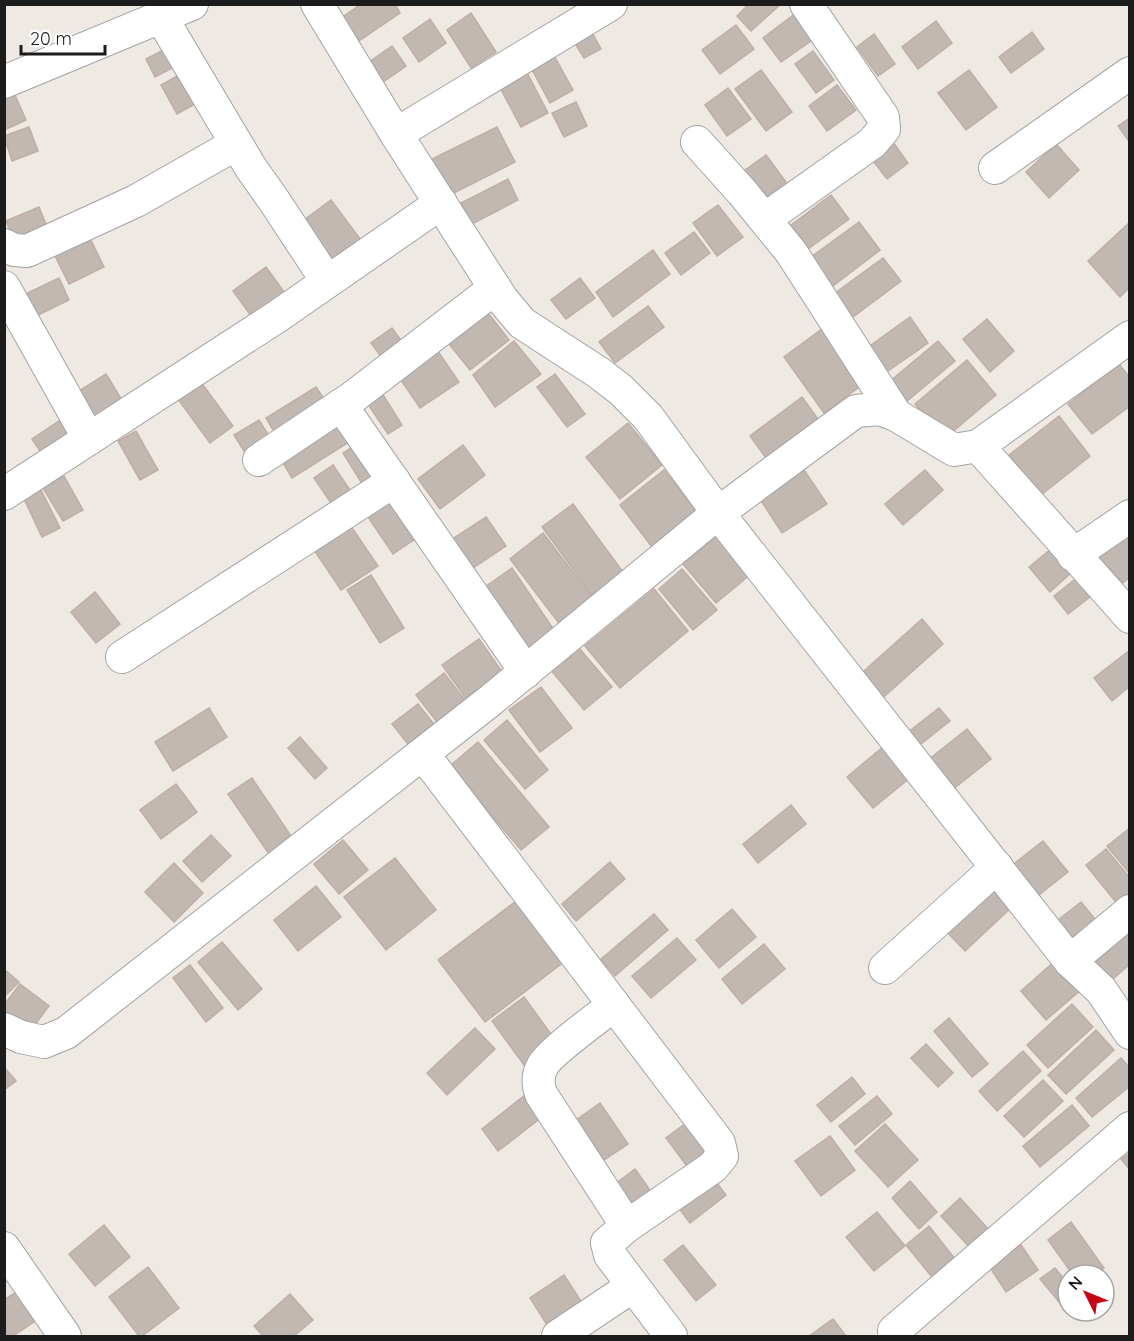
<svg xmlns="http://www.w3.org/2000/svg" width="1134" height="1341" font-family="Quicksand,sans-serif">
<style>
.building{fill:#c2b8b2;stroke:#bfaea5;stroke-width:1.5}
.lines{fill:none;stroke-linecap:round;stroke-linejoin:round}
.minor-casing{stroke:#a3a3a3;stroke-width:34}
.minor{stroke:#fff;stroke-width:32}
</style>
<rect width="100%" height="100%" fill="#eee9e2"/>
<!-- building -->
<g class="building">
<polygon points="361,4 395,4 400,13 356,43 340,19"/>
<polygon points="749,4 781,4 751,31 737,16"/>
<polygon points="471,13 496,52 471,68 447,30"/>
<polygon points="796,13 815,38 781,62 763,38"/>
<polygon points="430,19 446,43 419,62 403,38"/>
<polygon points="936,21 952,43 918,69 902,47"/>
<polygon points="736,25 754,49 720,74 702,50"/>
<polygon points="589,27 601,49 584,58 571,37"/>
<polygon points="1032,32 1044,49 1011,73 999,57"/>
<polygon points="874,34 895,64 878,76 857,47"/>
<polygon points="171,46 180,64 155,77 146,59"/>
<polygon points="392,46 406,66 376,87 362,67"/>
<polygon points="551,50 573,90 550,103 528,62"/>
<polygon points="813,51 834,80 816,93 795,64"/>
<polygon points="523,65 548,113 521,127 496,80"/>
<polygon points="188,70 204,99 177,114 161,85"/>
<polygon points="761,70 792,112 766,131 735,89"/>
<polygon points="969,70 997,107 966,130 938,93"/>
<polygon points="837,85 856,110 827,131 809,106"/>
<polygon points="728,88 751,119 727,136 705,105"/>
<polygon points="15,95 26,120 4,130 4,99"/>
<polygon points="576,102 587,126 564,137 552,113"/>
<polygon points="1130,118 1130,143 1118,126"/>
<polygon points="29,127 38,151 12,161 4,136"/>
<polygon points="497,127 515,162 450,195 432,159"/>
<polygon points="890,138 908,163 887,179 868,154"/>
<polygon points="1056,144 1079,170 1049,198 1026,172"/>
<polygon points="766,155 786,182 764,198 744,171"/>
<polygon points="508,179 518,200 472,224 461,203"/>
<polygon points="831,195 849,219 808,249 790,226"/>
<polygon points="331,200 361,240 331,264 300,223"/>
<polygon points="718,205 743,237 717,256 693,223"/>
<polygon points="39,207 50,234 17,247 6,221"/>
<polygon points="859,222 880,250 829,289 807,260"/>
<polygon points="1129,223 1130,287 1120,297 1088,261"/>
<polygon points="87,232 104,267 69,284 52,250"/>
<polygon points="694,232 710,253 681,275 665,253"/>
<polygon points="653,250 670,274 613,317 596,292"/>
<polygon points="883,258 901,281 845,323 827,299"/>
<polygon points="266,267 287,296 254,320 233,291"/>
<polygon points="59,278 69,300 30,319 19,297"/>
<polygon points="580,278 595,298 566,319 551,300"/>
<polygon points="648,306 664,327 615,363 599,342"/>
<polygon points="485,309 509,340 470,370 446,340"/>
<polygon points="910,317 928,343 878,378 860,353"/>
<polygon points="987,319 1014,351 990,372 963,339"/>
<polygon points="826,326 866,382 824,413 784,357"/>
<polygon points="392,328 408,350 387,365 371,343"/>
<polygon points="514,341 541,374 495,407 473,375"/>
<polygon points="938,341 955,361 900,407 883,387"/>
<polygon points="437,350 459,382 420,408 399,377"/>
<polygon points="967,360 996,395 944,439 915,404"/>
<polygon points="1119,364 1130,378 1130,406 1092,434 1068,404"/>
<polygon points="106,374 128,410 96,430 74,394"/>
<polygon points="555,374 585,414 567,427 537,387"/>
<polygon points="198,378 233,426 210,443 175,395"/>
<polygon points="316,387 328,405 277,437 266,418"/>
<polygon points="380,390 402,425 388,434 365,400"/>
<polygon points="802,397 818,419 766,458 750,436"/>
<polygon points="1059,416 1090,456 1036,499 1004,459"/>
<polygon points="334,418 349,442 292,478 277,453"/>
<polygon points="62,419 76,439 46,460 32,439"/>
<polygon points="259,420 272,441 247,456 234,435"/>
<polygon points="628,423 662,465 620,499 586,457"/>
<polygon points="136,431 158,470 140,480 118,441"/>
<polygon points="361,442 384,479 366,490 343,453"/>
<polygon points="463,445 485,475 440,509 418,479"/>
<polygon points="333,465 354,496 335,509 314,478"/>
<polygon points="664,470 703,520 658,555 620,505"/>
<polygon points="804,470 827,504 782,533 760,499"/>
<polygon points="925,470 943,490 903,525 885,504"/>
<polygon points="64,476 83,510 63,521 43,488"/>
<polygon points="41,490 60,528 42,537 24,499"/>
<polygon points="396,493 424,533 393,554 366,514"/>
<polygon points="573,504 623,572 592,595 542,527"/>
<polygon points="486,517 506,546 470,570 451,540"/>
<polygon points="350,525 378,566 341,590 314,550"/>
<polygon points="1130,526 1130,577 1123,583 1098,557"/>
<polygon points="543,533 595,601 561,626 510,559"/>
<polygon points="719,534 751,574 716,603 683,564"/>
<polygon points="1051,549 1071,573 1050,592 1029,567"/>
<polygon points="512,568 554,630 517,656 475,594"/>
<polygon points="682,569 717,610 693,630 659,589"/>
<polygon points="1084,572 1099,590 1068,614 1054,596"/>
<polygon points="371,575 404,628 380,643 347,590"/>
<polygon points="654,589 688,631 620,688 585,646"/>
<polygon points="95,592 120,624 96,643 71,612"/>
<polygon points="922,619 943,644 877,703 855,679"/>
<polygon points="479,639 503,673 467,700 442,665"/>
<polygon points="579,648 612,687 584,710 551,670"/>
<polygon points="1130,650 1130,686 1112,701 1094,678"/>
<polygon points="444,673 468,704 440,726 416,695"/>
<polygon points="541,687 572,728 540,752 509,710"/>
<polygon points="418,704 437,728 411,748 392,724"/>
<polygon points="209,708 227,737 173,771 155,742"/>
<polygon points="939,708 950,721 912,751 902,737"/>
<polygon points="507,720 548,770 525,789 484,740"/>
<polygon points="967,729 991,759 952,790 928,760"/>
<polygon points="300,737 327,768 315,779 288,748"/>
<polygon points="478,742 549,827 521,850 450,766"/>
<polygon points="884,746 910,778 873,808 847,777"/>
<polygon points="252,778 293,839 269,854 228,794"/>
<polygon points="176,784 197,812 161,839 140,810"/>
<polygon points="791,805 806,824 758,863 743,844"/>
<polygon points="1130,828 1130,874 1107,846"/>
<polygon points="211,835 231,856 202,882 183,861"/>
<polygon points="343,840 368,870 339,894 314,864"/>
<polygon points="1043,841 1068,872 1030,902 1005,871"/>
<polygon points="1106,849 1130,878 1130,906 1123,911 1086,865"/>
<polygon points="395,858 436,910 386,950 344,897"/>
<polygon points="610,862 625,879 576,921 562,904"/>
<polygon points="174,863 203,893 174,922 145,892"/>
<polygon points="316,886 341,917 298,951 274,920"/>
<polygon points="994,886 1013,906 965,951 946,931"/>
<polygon points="519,899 565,961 485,1022 438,960"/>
<polygon points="1081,902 1103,929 1074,952 1053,924"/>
<polygon points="732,909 756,937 719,968 696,940"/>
<polygon points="654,914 668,930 615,976 601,959"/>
<polygon points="1130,927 1130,964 1105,986 1079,957"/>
<polygon points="677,938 696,960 651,998 632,976"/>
<polygon points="222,942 262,989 238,1010 198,962"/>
<polygon points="764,944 785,969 742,1004 722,979"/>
<polygon points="1056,960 1082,989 1046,1020 1021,991"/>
<polygon points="190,965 223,1008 206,1022 173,978"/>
<polygon points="4,969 19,982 4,997"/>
<polygon points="20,984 49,1006 31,1030 4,1010 4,1005"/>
<polygon points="524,997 556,1041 524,1065 492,1021"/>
<polygon points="1072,1004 1093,1027 1048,1068 1027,1045"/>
<polygon points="949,1018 988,1064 972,1077 934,1031"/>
<polygon points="475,1028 495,1049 447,1095 427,1073"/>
<polygon points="1096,1030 1114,1050 1066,1094 1048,1075"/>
<polygon points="926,1044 953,1073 938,1087 911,1058"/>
<polygon points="1023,1051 1041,1071 997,1111 979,1091"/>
<polygon points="1121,1058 1130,1068 1130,1086 1092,1117 1076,1098"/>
<polygon points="4,1067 16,1081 4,1090"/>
<polygon points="852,1077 865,1094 831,1122 817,1105"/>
<polygon points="1043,1080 1063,1101 1024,1137 1004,1116"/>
<polygon points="530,1091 547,1113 498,1151 482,1129"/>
<polygon points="877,1096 892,1114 855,1145 839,1126"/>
<polygon points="600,1103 628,1144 592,1168 565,1128"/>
<polygon points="1072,1105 1089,1126 1040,1167 1023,1146"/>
<polygon points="693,1118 719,1153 692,1173 666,1138"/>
<polygon points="885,1124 918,1160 888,1187 855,1151"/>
<polygon points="830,1136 855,1170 821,1196 795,1161"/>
<polygon points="1130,1153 1130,1170 1121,1159"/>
<polygon points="635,1169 657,1200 629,1221 606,1191"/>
<polygon points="714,1179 726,1195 690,1223 678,1207"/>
<polygon points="910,1181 937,1212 919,1229 892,1198"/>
<polygon points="960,1198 990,1231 971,1249 941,1216"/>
<polygon points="877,1212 905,1246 874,1271 846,1237"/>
<polygon points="1071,1222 1104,1268 1094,1275 1073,1275 1048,1240"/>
<polygon points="104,1225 130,1257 95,1286 69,1254"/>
<polygon points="929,1226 959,1264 936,1282 906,1245"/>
<polygon points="683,1245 716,1285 696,1301 664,1260"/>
<polygon points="1021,1245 1038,1270 1006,1292 989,1266"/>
<polygon points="148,1267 179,1308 142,1336 139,1336 109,1297"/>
<polygon points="1055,1268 1068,1284 1068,1295 1059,1302 1040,1279"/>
<polygon points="564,1275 586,1309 551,1331 530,1298"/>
<polygon points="18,1291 38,1319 13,1336 4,1336 4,1300"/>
<polygon points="290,1294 313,1320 294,1336 263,1336 254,1326"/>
<polygon points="833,1319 846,1336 809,1336"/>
</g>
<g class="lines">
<!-- minor casing -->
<g class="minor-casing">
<g id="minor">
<polyline points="317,4 396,134 502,299 522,323 599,373 621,390 648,417 718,513 1070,961 1101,990 1130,1033"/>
<polyline points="161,17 251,168 275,202 327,281"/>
<polyline points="4,82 192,4"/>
<polyline points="396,134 611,4"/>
<polyline points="697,142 742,192 791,252 896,415"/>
<polyline points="995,168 1130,73"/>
<polyline points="765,219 872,143 884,129 883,117 806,4"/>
<polyline points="4,245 14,250 27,251 136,201 236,144"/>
<polyline points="4,287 89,439"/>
<polyline points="341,405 526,672"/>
<polyline points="978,446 1130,617"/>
<polyline points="259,460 353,397 495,288"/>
<polyline points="4,494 278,316 441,203"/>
<polyline points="1073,555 1130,516"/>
<polyline points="122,657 394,481"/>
<polyline points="423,754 719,1143 722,1156 713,1167 627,1226 607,1243 610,1255 671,1336"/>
<polyline points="1070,961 1130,911"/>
<polyline points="885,968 997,867"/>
<path d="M614 1005C599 1017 548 1053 542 1067 537 1076 538 1085 541 1094L627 1226"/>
<polyline points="4,1029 21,1037 44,1042 66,1033 491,700 718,513 856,411 879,409 896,415 954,450 978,446 1130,337"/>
<polyline points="4,1248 65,1336"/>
<polyline points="894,1331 1130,1128"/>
<polyline points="558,1336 633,1286"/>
</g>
</g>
<!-- minor -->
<use href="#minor" class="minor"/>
</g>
<!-- border -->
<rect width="1134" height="1341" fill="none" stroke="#1c1c1c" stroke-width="12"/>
<!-- north arrow -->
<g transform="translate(1086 1293) rotate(313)"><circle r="28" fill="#ffffff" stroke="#a4a4a4" stroke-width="1.5"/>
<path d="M0-4.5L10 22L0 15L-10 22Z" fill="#c50414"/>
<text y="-9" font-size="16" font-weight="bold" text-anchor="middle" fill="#1c1c1c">N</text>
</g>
<!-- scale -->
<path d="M21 45v9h84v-9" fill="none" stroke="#1c1c1c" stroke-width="3"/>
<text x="30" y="45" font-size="18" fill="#1c1c1c" stroke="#ffffff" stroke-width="4.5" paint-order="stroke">20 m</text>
</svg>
